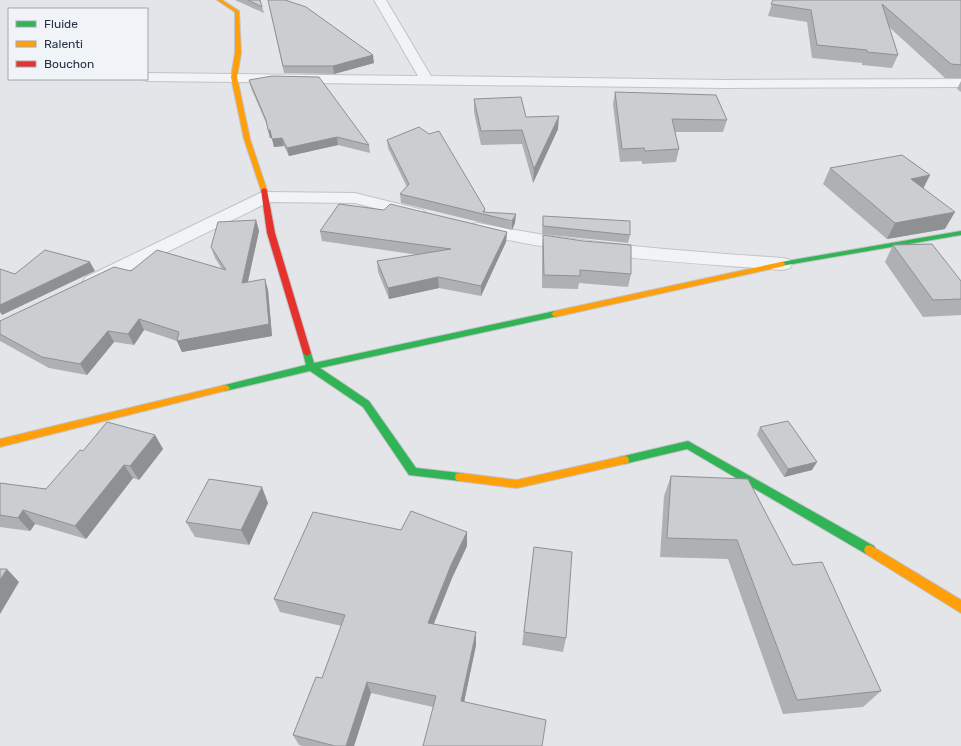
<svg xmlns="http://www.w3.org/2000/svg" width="961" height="746" font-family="Rubik,sans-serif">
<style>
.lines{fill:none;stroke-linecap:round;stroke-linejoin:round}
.street-casing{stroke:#c1c3c6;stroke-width:2}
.fast-casing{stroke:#c1c3c6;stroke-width:2}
.slow-casing{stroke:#c1c3c6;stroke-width:2}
.jam-casing{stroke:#c1c3c6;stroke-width:2}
.street{fill:#f2f3f4;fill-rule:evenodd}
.fast{fill:#30b455;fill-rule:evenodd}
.slow{fill:#ff9f0a;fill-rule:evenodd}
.jam{fill:#e5322d;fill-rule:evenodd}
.wall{fill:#afb0b4}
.shaded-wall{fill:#8e9092}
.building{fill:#cbcdd1;stroke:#8e9092}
</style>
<rect width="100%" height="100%" fill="#e3e5e8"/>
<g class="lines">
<!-- street casing -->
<g class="street-casing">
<g id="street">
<polygon points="374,0 386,0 431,76 725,80 961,79 961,87 725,88 147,81 142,79 147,79 147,73 418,76"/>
<polygon points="266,192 355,193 423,210 426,214 423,218 417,219 355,203 269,202 100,285 93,287 86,285 83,281 86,277 260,193"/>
<path d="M478 223C579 244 681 251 783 258L790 260 792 264 790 268 783 270C679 262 574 257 472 232L469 228 472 224Z"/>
</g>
</g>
<!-- fast casing -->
<g class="fast-casing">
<g id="fast">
<polygon points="961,231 961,235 781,266 777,264 781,262"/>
<polygon points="555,311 558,312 559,314 558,316 320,368 369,401 416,468 460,473 464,474 465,477 464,480 460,481 409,475 363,407 310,371 225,391 222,390 220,388 222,386 225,385 306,365 303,353 307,350 311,353 314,363"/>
<polygon points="688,441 874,546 876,550 874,554 870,555 866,554 687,449 624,464 620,463 619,460 620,457 624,456"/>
</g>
</g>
<!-- slow casing -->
<g class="slow-casing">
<g id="slow">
<polygon points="217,0 222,0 239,11 241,53 237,77 250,139 267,190 266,191 264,192 261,190 244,139 231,77 235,53 235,12"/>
<polygon points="781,262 784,262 785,264 784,266 555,317 551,314 555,311"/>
<polygon points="225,385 228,386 230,388 228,390 0,447 0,439"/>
<polygon points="624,456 628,457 629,460 628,463 517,488 460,481 456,480 455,477 456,474 460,473 517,480"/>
<polygon points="870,545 961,600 961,613 866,554 864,550 866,546"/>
</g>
</g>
<!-- jam casing -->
<g class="jam-casing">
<polygon id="jam" points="264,188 267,190 275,233 311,353 307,356 303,353 267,233 261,190"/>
</g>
<!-- street -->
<use href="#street" class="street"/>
<!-- fast -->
<use href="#fast" class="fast"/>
<!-- slow -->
<use href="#slow" class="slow"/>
<!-- jam -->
<use href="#jam" class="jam"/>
</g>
<!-- wall -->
<g class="wall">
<polygon points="235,0 260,0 264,13"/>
<polygon points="268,0 374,63 334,74 284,73"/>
<polygon points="773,0 961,0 961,78 945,78 889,27 898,55 892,68 862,65 862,63 812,58 807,22 768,16"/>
<polygon points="249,80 369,145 370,153 338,145 289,156 284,146 274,147 272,138 270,138 267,125 251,88"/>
<polygon points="961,81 961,92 957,89"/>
<polygon points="615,92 727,120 723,132 675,132 679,149 676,162 642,164 642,161 620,162 613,104"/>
<polygon points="474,99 526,117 558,129 533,183 522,144 481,145 474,112"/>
<polygon points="387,140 485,209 485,212 515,223 512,230 401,203 400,194 407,187 388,148"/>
<polygon points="830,168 930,175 923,188 945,229 887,239 823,184"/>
<polygon points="543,216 630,235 628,243 542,234"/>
<polygon points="256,220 259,231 248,282 268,290 272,336 182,352 177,341 144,330 134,345 114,342 87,375 49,368 0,341 0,321 222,269 215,258 211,247"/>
<polygon points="320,231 507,232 506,242 481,296 439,288 389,299 378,272 377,261 419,255 322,241"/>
<polygon points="543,235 631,274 628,287 579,283 578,289 542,288 542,248"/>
<polygon points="893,245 961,281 961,315 923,317 885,262"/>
<polygon points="760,427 812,470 784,477 757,435"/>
<polygon points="155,435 163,449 139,480 133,478 86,539 35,524 30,531 0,527 0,483 46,489 83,451"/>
<polygon points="671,476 793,565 881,691 863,707 783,714 728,559 660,557 664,496"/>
<polygon points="268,503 249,545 195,537 186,522"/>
<polygon points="401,530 467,532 467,546 452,578 434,624 476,632 476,645 464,702 433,707 371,693 354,746 303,746 299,745 293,735 322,678 342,626 280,612 274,599"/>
<polygon points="534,547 566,638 563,652 522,645"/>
</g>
<!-- shaded-wall -->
<g class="shaded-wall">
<polygon points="373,55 374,63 334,74 333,66"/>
<polygon points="559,116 558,129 533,183 534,169"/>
<polygon points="268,130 270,130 272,138 270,138"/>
<polygon points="337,137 338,145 289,156 287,148"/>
<polygon points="282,138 284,146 274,147 272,139"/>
<polygon points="930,175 922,191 911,179"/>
<polygon points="955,212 945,229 887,239 895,223"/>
<polygon points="516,214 515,223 512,230 512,221"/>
<polygon points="256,220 259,231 245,294 242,283"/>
<polygon points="507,232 506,242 481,296 481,286"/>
<polygon points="90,262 95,271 2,315 0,312 0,305"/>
<polygon points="438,277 439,288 389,299 388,288"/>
<polygon points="265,279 268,290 272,336 182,352 177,341"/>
<polygon points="139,319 144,330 134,345 128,334"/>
<polygon points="108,331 114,342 87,375 80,364"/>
<polygon points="155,435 163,449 139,480 130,466"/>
<polygon points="817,462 812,470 784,477 788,469"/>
<polygon points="124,465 133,478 86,539 75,526"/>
<polygon points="262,487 268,503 249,545 241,530"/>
<polygon points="23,510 35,524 30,531 18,518"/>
<polygon points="467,532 467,546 452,578 429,635 428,623 451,565"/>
<polygon points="7,569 19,582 0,614 0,580"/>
<polygon points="476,632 476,645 462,712 461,701"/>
<polygon points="367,682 371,693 354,746 346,746"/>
</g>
<!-- building -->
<g class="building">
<polygon points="248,0 260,0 262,7"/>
<polygon points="268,0 285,0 306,7 373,55 333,66 283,66"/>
<polygon points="773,0 961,0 961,65 951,64 882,4 898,55 867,52 867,50 817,45 811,10 771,4"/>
<polygon points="272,76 319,77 369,145 337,137 287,148 282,138 272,139 270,130 268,130 266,120 249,80"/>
<polygon points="615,92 716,95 727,120 672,119 679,149 645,151 644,148 622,149"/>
<polygon points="521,97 526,117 559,116 534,169 522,130 481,131 474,99"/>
<polygon points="419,127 429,134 439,131 485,209 483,212 516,214 512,221 400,194 409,184 387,140"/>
<polygon points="902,155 930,175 911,179 955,212 895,223 830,168"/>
<polygon points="339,204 384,210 390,204 507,232 481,286 438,277 388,288 377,261 451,249 320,231"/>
<polygon points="543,216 630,221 630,235 543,226"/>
<polygon points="256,220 242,283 265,279 269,324 177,341 179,332 139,319 128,334 108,331 80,364 42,357 0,334 0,321 114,267 131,271 157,250 226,270 211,247 218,222"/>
<polygon points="543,235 583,241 631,245 631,274 580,270 580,276 544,275"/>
<polygon points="932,244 961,281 961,299 933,300 893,245"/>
<polygon points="45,250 90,262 0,305 0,269 15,274"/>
<polygon points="788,421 817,462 788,469 760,427"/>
<polygon points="107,422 155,435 130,466 124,465 75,526 23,510 18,518 0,515 0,483 46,489 80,450 83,451"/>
<polygon points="671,476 748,479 793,565 822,562 881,691 797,700 737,540 667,538"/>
<polygon points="209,479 262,487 241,530 186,522"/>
<polygon points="411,511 467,532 451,565 428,623 476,632 461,701 546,720 542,746 423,746 436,696 367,682 346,746 335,746 293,735 316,677 322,678 345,615 274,599 313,512 401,530"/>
<polygon points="534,547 572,552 566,638 524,632"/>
<polygon points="0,569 7,569 0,580"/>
</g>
<!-- legend -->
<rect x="8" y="8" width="140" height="72" fill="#f0f3f8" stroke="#a0a6b0"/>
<rect x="16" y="21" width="20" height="6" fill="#30b455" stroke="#a0a6b0"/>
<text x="44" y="28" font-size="12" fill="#273244">Fluide</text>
<rect x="16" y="41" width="20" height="6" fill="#ff9f0a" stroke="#a0a6b0"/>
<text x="44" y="48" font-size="12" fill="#273244">Ralenti</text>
<rect x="16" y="61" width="20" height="6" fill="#e5322d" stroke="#a0a6b0"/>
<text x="44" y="68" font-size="12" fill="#273244">Bouchon</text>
</svg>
